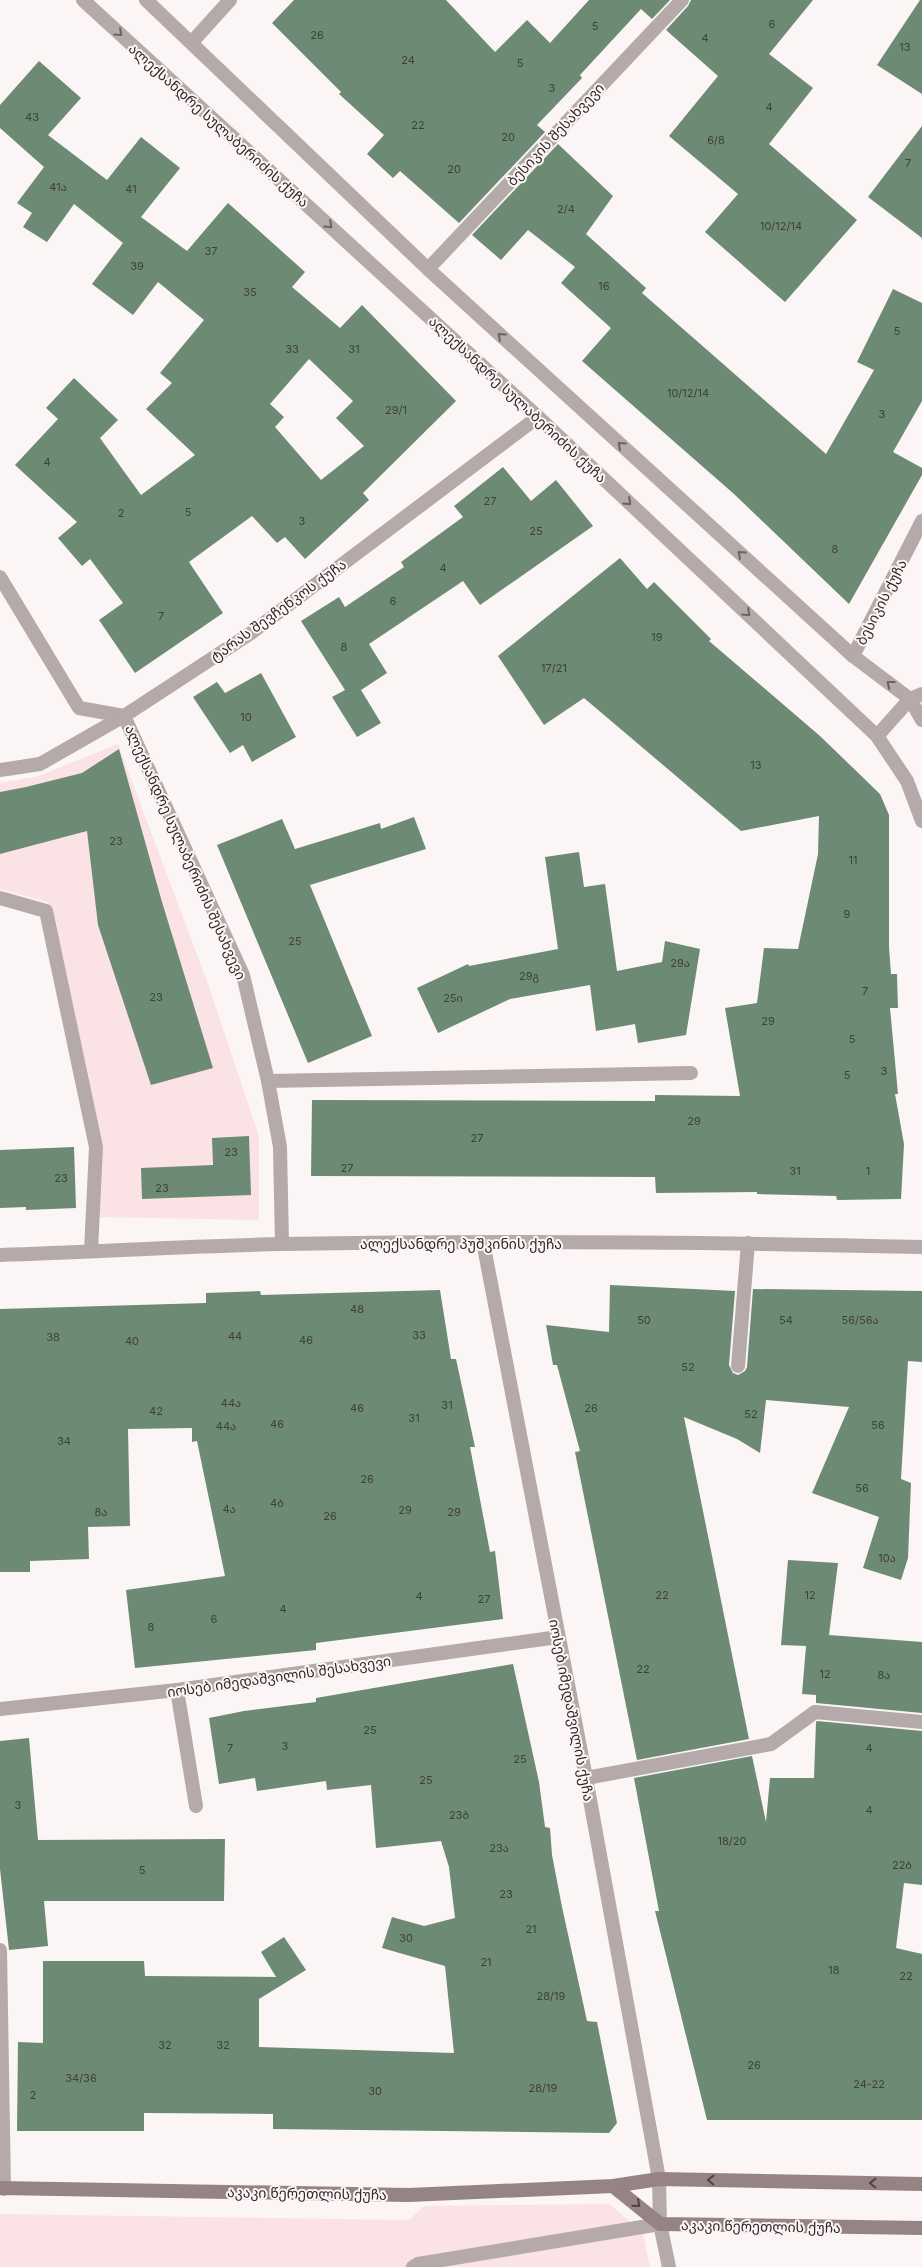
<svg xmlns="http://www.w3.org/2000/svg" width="922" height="2267" font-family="Inter,'Noto Sans Georgian',sans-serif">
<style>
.built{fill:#fbe3e5}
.building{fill:#6c8a74;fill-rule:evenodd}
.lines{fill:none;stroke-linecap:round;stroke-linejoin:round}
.service{stroke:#b6a9aa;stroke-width:14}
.minor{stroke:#b6a9aa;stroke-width:14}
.tertiary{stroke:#b6a9aa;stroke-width:14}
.secondary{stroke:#968384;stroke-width:14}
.oneway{stroke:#6d6162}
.oneway2{stroke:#504243}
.labels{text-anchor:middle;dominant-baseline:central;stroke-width:4;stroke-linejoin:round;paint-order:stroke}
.number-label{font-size:11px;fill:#403f3a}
.street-label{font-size:14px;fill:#322627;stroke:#fbf5f5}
</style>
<rect width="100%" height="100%" fill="#fbf5f5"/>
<!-- built -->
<g class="built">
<polygon points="118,744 207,981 259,1136 259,1220 98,1217 95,1110 48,902 0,889 0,783 39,776"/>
<polygon points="610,2204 643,2234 650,2267 0,2267 0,2214 409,2220 424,2206"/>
</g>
<!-- building -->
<g class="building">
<polygon points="294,0 446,0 495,52 527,20 550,43 589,0 670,0 652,19 641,9 580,75 582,78 537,125 545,132 459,223 400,171 393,178 367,154 384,135 339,94 341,92 272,23"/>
<polygon points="691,0 813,0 769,54 813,88 769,144 857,220 785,302 705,232 738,194 669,136 718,76 666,30 688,6"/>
<polygon points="920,0 922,0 922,94 877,65"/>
<path d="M39 61 81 98 48 135 107 180 141 137 180 168 141 217 187 251 228 203 305 272 292 287 340 328 362 305 456 401 363 493 369 500 305 559 285 537 277 543 252 516 189 562 223 613 135 673 99 620 123 603 90 559 82 566 58 538 77 522 15 465 58 419 46 408 74 378 118 420 100 438 141 495 195 455 146 409 172 383 160 373 204 320 158 282 133 315 92 284 123 243 74 204 47 242 23 227 32 213 17 203 44 167 0 128V105ZM309 359 353 401 336 418 364 446 321 480 275 427 284 417 270 404Z"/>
<polygon points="922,126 922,238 868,197"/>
<polygon points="558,144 613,196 586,234 646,288 642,293 826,454 874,370 857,362 893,289 922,303 922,401 893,452 922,468 922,475 849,604 734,494 582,361 611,328 561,283 575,267 528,230 501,260 472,235"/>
<polygon points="503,467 531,501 556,480 593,526 480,605 463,581 369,644 387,673 361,690 381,723 357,737 332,697 345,690 301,621 339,597 345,607 404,567 401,562 463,517 454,506"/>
<polygon points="620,558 647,589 654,582 711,639 709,641 820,736 880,794 889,815 889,947 891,974 897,974 898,1008 890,1008 898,1094 895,1094 904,1144 901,1199 837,1200 836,1196 757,1194 757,1192 656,1193 655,1177 311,1176 312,1100 655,1101 655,1095 740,1096 725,1008 757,1003 764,948 798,949 818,854 819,816 741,831 584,698 544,725 498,656"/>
<polygon points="261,673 296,737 252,762 243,745 230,753 193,697 217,682 225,693"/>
<polygon points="119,749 162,902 213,1068 151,1085 98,925 87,831 0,854 0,792 26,787 82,773"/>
<polygon points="414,817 426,849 310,885 372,1036 308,1063 217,845 282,819 295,849 380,823 381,829"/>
<polygon points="579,852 584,887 605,884 617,971 662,962 665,941 700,949 686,1035 638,1043 635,1024 596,1031 590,985 510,999 438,1033 417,988 468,964 469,966 558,949 545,857"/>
<polygon points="249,1136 251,1195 142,1199 141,1168 213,1165 212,1138"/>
<polygon points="74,1147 76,1208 26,1210 26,1207 0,1208 0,1150"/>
<polygon points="610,1285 735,1291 729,1365 733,1373 738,1375 745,1371 747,1367 753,1289 922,1291 922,1362 908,1361 901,1479 911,1483 908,1558 901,1580 863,1568 879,1517 812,1493 849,1407 766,1400 760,1453 737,1439 684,1417 749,1739 637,1760 575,1452 580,1451 557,1365 553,1365 546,1325 609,1332"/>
<polygon points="440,1290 451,1359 456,1359 475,1447 470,1447 490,1552 495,1551 503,1619 316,1643 316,1650 135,1668 126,1590 225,1576 197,1441 192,1442 192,1428 128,1429 130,1526 88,1527 89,1559 30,1561 30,1572 0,1572 0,1309 206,1303 206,1293 260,1291 261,1295"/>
<polygon points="788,1560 838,1563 829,1635 922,1642 922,1713 816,1703 816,1695 802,1694 806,1646 781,1645"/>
<polygon points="513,1664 539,1782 545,1827 550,1828 552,1855 562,1907 587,2021 597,2022 617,2123 609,2133 273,2129 273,2114 144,2113 144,2131 17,2131 18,2042 43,2043 43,1961 144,1961 145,1976 276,1977 261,1952 284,1937 306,1970 259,1999 259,2047 454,2053 445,1966 382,1948 392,1917 424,1926 455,1918 449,1867 441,1841 376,1848 371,1785 327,1790 326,1781 257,1791 255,1778 219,1784 209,1718 244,1711 316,1702 316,1698"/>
<polygon points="817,1721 922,1731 922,1885 904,1883 896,1948 922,1954 922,2120 707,2120 655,1911 659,1911 634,1778 752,1756 766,1822 770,1778 814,1778 816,1722"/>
<polygon points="29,1738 38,1840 225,1839 224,1901 44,1901 48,1946 9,1950 0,1869 0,1741"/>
</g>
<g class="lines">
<!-- service -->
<g class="service">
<polyline points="0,898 46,911 96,1147 91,1251"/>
<polyline points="268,1081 691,1073"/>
<polyline points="738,1366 748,1243"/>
<polyline points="177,1690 196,1806"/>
<polyline points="586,1778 771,1744 815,1712 922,1722"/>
<polyline points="413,2267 418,2264 660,2224"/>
</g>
<!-- minor -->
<g class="minor">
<polyline points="192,42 230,0"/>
<polyline points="428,269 682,0"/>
<polyline points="0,577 79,708 124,716 243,975 268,1081 280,1147 282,1244"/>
<polyline points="853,656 922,521"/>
<polyline points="0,770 40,764 124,716 251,633 538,417"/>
<polyline points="483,1242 586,1778 659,2179 660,2224 669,2267"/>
<polyline points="0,1709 177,1690 558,1637"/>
<polyline points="0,1950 4,2189"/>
</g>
<!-- tertiary -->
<g class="tertiary">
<polyline points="83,0 538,417 877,736 907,781 922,821"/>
<polyline points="146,0 428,269 853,656 910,699 922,720"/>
<polyline points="877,736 910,699 922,694"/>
<path d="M0 1255C94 1252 188 1246 282 1244 496 1240 709 1242 922 1247"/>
</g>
<!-- secondary -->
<g class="secondary">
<polyline points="613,2186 660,2224 922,2228"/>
<polyline points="0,2188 409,2195 613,2186 659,2179 922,2184"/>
</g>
</g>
<!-- one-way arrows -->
<defs><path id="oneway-chevron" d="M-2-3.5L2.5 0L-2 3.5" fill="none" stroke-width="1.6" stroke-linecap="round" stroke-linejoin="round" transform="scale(1.25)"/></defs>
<g class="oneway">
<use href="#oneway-chevron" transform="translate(119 33) rotate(42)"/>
<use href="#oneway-chevron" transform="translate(329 225) rotate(43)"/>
<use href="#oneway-chevron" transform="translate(501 336) rotate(-138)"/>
<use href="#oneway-chevron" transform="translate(621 445) rotate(-138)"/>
<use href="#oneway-chevron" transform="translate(628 502) rotate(43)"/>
<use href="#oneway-chevron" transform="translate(741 554) rotate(-138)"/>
<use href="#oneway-chevron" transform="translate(747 613) rotate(43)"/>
<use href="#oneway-chevron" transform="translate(890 684) rotate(-143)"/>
</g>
<g class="oneway2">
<use href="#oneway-chevron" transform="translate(711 2180) rotate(-179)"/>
<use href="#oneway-chevron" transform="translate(873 2183) rotate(-179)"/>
<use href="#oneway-chevron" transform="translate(637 2204) rotate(41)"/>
</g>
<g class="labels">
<!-- number labels -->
<g class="number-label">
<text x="772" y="24">6</text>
<text x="595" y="26">5</text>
<text x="317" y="35">26</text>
<text x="705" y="38">4</text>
<text x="905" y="47">13</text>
<text x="408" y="60">24</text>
<text x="520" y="63">5</text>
<text x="552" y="88">3</text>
<text x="769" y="107">4</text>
<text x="32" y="117">43</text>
<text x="418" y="125">22</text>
<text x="508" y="137">20</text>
<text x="716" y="140">6/8</text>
<text x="908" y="163">7</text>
<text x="454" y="169">20</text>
<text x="58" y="187">41ა</text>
<text x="131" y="189">41</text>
<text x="566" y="209">2/4</text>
<text x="781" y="226">10/12/14</text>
<text x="211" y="251">37</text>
<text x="137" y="266">39</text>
<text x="604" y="286">16</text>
<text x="250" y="292">35</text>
<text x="897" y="331">5</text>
<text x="292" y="349">33</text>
<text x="354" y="349">31</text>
<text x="688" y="393">10/12/14</text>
<text x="396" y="410">29/1</text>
<text x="882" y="414">3</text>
<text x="47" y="462">4</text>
<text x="490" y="501">27</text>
<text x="188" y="512">5</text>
<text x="121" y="513">2</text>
<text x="302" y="521">3</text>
<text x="536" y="531">25</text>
<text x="835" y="549">8</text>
<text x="443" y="568">4</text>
<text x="393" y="601">6</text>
<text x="161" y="616">7</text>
<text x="657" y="637">19</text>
<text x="344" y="647">8</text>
<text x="554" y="668">17/21</text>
<text x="246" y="717">10</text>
<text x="756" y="765">13</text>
<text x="116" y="841">23</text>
<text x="853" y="860">11</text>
<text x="847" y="914">9</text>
<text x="295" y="941">25</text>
<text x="680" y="963">29ა</text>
<text x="529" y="976">29გ</text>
<text x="865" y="991">7</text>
<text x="156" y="997">23</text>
<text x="453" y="998">25ი</text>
<text x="768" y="1021">29</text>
<text x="852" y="1039">5</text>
<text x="884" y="1071">3</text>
<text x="847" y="1075">5</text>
<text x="694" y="1121">29</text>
<text x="477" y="1138">27</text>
<text x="231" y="1152">23</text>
<text x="347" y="1168">27</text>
<text x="795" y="1171">31</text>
<text x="868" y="1171">1</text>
<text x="61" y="1178">23</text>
<text x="162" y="1188">23</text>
<text x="357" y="1309">48</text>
<text x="644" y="1320">50</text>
<text x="786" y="1320">54</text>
<text x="860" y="1320">56/56ა</text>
<text x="419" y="1335">33</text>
<text x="235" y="1336">44</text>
<text x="53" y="1337">38</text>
<text x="306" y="1340">46</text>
<text x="132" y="1341">40</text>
<text x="688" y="1367">52</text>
<text x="231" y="1403">44ა</text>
<text x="447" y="1405">31</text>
<text x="357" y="1408">46</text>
<text x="591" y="1408">26</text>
<text x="156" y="1411">42</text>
<text x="751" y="1414">52</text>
<text x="414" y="1418">31</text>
<text x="277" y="1424">46</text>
<text x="878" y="1425">56</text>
<text x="226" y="1426">44ა</text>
<text x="64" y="1441">34</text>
<text x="367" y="1479">26</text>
<text x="862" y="1488">56</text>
<text x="277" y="1503">4ბ</text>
<text x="229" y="1509">4ა</text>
<text x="405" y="1510">29</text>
<text x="101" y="1512">8ა</text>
<text x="454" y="1512">29</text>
<text x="330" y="1516">26</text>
<text x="887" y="1558">10ა</text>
<text x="662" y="1595">22</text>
<text x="810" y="1595">12</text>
<text x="419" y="1596">4</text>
<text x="484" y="1599">27</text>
<text x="283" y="1609">4</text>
<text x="214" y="1619">6</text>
<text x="151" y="1627">8</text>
<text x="643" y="1669">22</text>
<text x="825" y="1674">12</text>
<text x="884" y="1675">8ა</text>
<text x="370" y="1730">25</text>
<text x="285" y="1746">3</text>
<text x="230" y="1748">7</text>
<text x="869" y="1748">4</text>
<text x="520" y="1759">25</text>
<text x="426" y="1780">25</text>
<text x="18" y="1805">3</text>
<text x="869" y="1810">4</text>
<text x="459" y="1815">23ბ</text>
<text x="732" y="1841">18/20</text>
<text x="499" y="1848">23ა</text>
<text x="902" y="1865">22ბ</text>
<text x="142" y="1870">5</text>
<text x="506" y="1894">23</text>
<text x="531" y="1929">21</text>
<text x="406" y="1938">30</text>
<text x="486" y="1962">21</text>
<text x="834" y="1970">18</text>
<text x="906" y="1976">22</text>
<text x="551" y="1996">28/19</text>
<text x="165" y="2045">32</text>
<text x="223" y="2045">32</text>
<text x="754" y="2065">26</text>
<text x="81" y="2078">34/36</text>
<text x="869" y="2084">24-22</text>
<text x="543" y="2088">28/19</text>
<text x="375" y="2091">30</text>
<text x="33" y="2095">2</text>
</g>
<!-- street labels -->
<g class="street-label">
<text transform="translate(219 125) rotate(42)">ალექსანდრე სულაბერიძის ქუჩა</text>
<text transform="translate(555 134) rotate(-47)">ბესიკის შესახვევი</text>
<text transform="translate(518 399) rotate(43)">ალექსანდრე სულაბერიძის ქუჩა</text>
<text transform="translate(881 602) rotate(-63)">ბესიკის ქუჩა</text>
<text transform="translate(278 610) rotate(-36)">ტარას შევჩენკოს ქუჩა</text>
<text transform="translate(186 852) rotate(66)">ალექსანდრე სულაბერიძის შესახვევი</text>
<text x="461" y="1243">ალექსანდრე პუშკინის ქუჩა</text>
<text transform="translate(279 1676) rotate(-8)">იოსებ იმედაშვილის შესახვევი</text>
<text transform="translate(572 1710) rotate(79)">იოსებ იმედაშვილის ქუჩა</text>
<text transform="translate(307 2193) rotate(1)">აკაკი წერეთლის ქუჩა</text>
<text transform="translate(761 2226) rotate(1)">აკაკი წერეთლის ქუჩა</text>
</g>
</g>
</svg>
